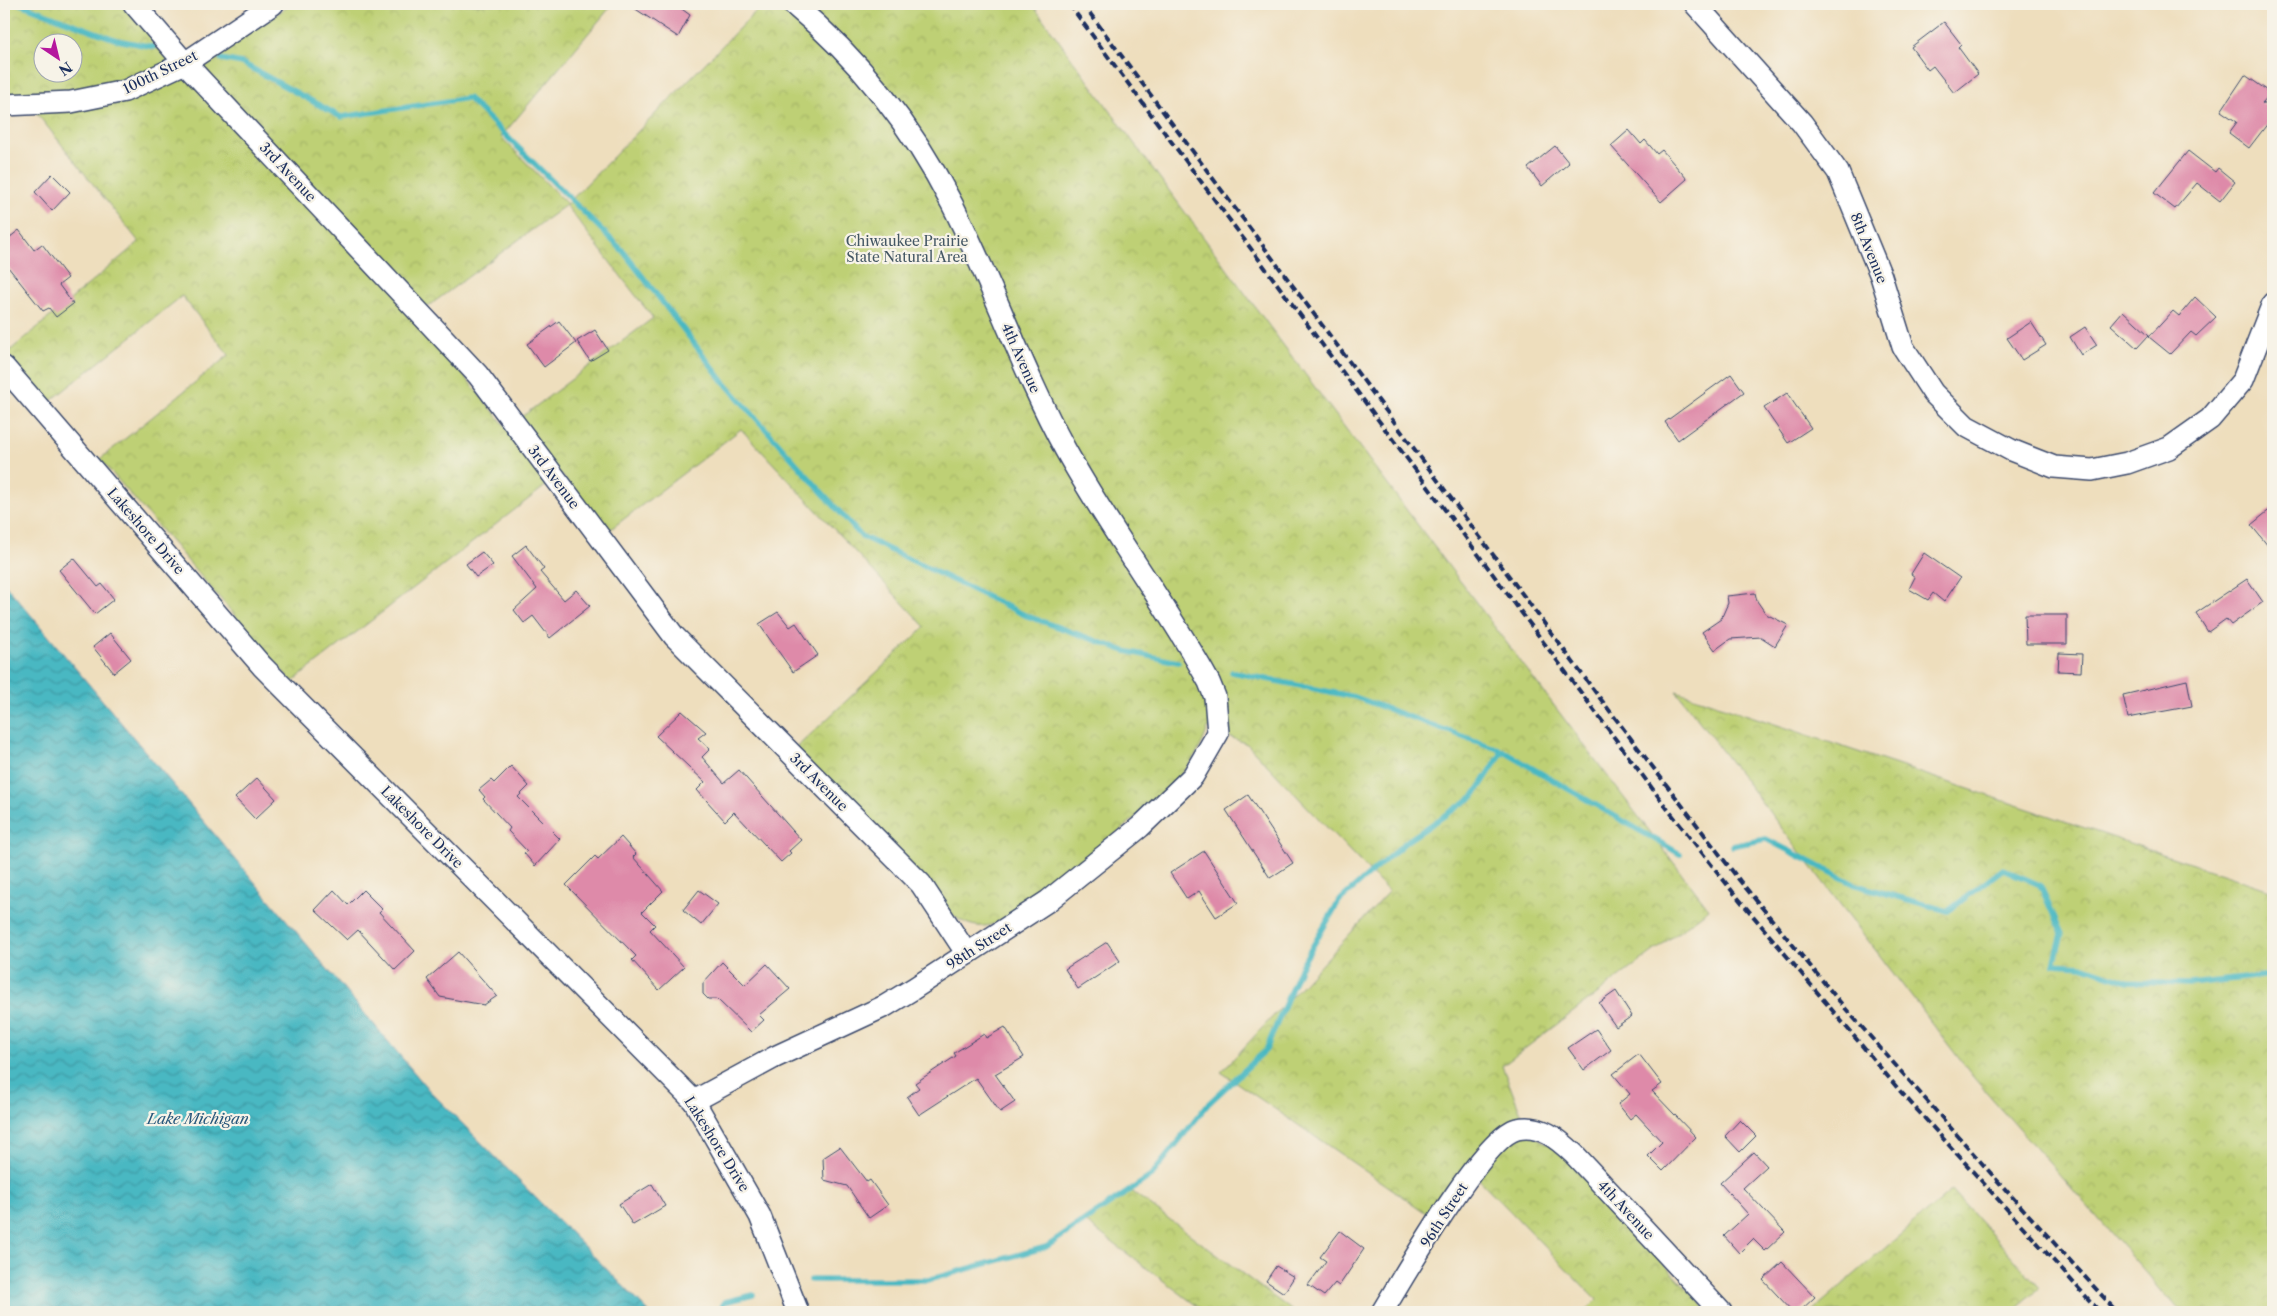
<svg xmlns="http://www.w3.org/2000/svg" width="2277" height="1316" font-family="'Libre Caslon Text',serif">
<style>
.park{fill:url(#park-crowns);stroke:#6c8069;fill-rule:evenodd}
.water{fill:url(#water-waves);stroke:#327490}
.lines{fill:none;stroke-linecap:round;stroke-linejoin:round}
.stream{stroke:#49b8c2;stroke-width:5.5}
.building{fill:#de8aa9}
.minor-casing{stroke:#3b496c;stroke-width:24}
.minor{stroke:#fff;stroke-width:21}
.rail{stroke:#1b2f5e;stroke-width:4;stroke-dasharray:8 4;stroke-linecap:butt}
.labels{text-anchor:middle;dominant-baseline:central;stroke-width:4.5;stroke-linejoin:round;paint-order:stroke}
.street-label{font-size:14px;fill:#1b2f5e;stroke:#f7f3e8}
.park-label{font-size:14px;fill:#445764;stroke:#f7f3e8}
.water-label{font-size:15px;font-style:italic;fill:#29587c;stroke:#f7f3e8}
</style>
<defs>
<pattern id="park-crowns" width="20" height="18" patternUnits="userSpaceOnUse" patternTransform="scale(1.25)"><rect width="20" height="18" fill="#bed074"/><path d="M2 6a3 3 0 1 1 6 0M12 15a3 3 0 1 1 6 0" fill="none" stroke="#a3b367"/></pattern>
<pattern id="water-waves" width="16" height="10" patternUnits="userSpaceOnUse" patternTransform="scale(1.25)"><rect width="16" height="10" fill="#49b8c2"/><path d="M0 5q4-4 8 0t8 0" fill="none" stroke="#3c96a1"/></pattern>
</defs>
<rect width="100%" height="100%" fill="#f7f3e8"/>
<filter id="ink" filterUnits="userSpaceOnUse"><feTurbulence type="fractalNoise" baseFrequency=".02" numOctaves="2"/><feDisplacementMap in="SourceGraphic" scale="10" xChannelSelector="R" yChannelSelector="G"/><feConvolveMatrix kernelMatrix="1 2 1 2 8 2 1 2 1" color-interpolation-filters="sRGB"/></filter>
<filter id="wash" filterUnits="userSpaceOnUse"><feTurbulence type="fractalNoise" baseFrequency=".0096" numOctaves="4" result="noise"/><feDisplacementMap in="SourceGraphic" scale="20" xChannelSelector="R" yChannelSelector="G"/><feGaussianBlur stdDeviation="1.12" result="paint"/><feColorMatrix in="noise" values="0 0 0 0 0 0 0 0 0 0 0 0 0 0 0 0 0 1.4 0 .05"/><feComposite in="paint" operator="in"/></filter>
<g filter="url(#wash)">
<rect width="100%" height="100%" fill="#eedebd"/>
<!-- park -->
<g class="park">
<path d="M4 4H124L185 75 292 4H613L501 137 567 204 763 4H1032C1254 308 1480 610 1709 909L1502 1066 1520 1111 1535 1137 1550 1145 1567 1160 1709 1312H1585L1597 1300 1467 1167 1432 1217 1221 1072 1389 892 1247 744 1208 728C1204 740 1197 755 1189 765 1163 798 1127 824 1096 850 1069 873 1027 913 994 924 978 929 968 925 955 917L796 748 925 627 741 429 607 532 561 474 292 682 100 459 229 355 182 296 48 403 7 353 139 242 23 96 4 97ZM42 42H72V72H42ZM566 205 653 318 507 428 415 316Z"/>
<polygon points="1676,691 2273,891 2273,1291 2270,1312 2181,1312 1974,1078"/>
<polygon points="1130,1190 1294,1312 1205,1312 1084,1221"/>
<polygon points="1952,1190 2040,1288 2011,1312 1811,1312"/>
</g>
<!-- water -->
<polygon class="water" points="4,583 428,1089 649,1312 4,1312"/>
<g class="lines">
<!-- stream -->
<g class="stream">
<polyline points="20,4 117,40 154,47"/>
<polyline points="221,59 242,63 341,117 468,98 623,251 723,381 861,536 1027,616 1125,651 1178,662"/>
<polyline points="1232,672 1355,697 1503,751 1680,854"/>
<polyline points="1732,846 1766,839 1856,885 1948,911 2003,869 2040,885 2062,934 2054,964 2082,966 2128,982 2189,984 2273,975"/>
<polyline points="811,1280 928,1280 1046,1247 1151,1176 1208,1104 1266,1050 1300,968 1339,901 1407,841 1474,796 1503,751"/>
<polyline points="720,1312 724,1302 753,1295"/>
</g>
</g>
<g id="blocks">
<!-- building -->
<g class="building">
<polygon points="628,4 675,4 690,15 678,37"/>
<polygon points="1944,22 1961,44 1958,47 1978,74 1954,93 1933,66 1928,70 1911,47"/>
<polygon points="2245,75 2271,93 2262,103 2272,109 2267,114 2272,118 2249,148 2229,133 2237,122 2221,111"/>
<polygon points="1629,130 1641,144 1645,140 1657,154 1662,150 1687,179 1661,202 1611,146"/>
<polygon points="1555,146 1569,163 1542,186 1528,168"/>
<polygon points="2188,151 2215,172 2218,168 2235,182 2220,201 2197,183 2175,209 2154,193"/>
<polygon points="52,174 70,192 52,211 35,192"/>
<polygon points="19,230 34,250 42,244 68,278 59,285 73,304 56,317 49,308 43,311 4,262 4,242"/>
<polygon points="2195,297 2216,317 2196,336 2191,332 2170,354 2149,337 2173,311 2179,316"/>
<polygon points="2123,311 2149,335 2137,348 2111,325"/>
<polygon points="559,321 576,343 544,367 527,344"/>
<polygon points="2031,322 2046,345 2022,360 2007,338"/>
<polygon points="2085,327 2097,345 2081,355 2070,337"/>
<polygon points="595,330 608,350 590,361 577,341"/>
<polygon points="1731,374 1744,392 1678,440 1665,422"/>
<polygon points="1787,393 1811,428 1788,443 1764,408"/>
<polygon points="2273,507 2273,552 2251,525"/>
<polygon points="526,545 544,569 540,572 564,600 576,590 590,606 550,638 533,616 524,623 514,610 537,589 512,556"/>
<polygon points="482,552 493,565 476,577 466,564"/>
<polygon points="1924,553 1960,578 1944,602 1933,593 1928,600 1909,589 1915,577 1911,574"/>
<polygon points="74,558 98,587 102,584 114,599 95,614 59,570"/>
<polygon points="2247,579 2263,602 2231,625 2226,619 2208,632 2196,613"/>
<polygon points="1755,593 1757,601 1766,614 1788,625 1775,646 1761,637 1730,639 1715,650 1702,632 1721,619 1728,603 1727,596"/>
<polygon points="778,612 790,627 796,623 818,655 793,672 759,624"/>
<polygon points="2025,615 2067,615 2067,644 2026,644"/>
<polygon points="110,633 131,659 114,673 93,647"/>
<polygon points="2059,653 2082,654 2081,672 2058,671"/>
<polygon points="2187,680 2192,706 2128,718 2123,695"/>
<polygon points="682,711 706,732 698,738 710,749 702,757 724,783 739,770 801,840 789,851 791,853 781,862 734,812 725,821 697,790 705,782 656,736"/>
<polygon points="511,766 529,786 518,797 560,839 535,866 524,853 527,851 508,831 510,828 483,799 485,797 479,790 491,780 494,783"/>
<polygon points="257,778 276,799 255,819 235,798"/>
<polygon points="1248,795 1293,863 1270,878 1226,810"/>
<polygon points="621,837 636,854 633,857 663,891 642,912 655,925 650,930 684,967 659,990 632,960 636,956 566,885 595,856 598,859"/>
<polygon points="1204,851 1238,903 1216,917 1199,891 1187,899 1170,873"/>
<polygon points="334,890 348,905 363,890 382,909 379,912 415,951 395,970 358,930 347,940 315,910"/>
<polygon points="699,890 718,904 701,925 683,910"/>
<polygon points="1107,942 1120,961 1078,989 1065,969"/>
<polygon points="458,952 497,996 484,1005 440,997 427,979"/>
<polygon points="722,962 745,985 767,964 790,989 759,1015 764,1020 751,1032 717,999 708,999 703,994 703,983"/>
<polygon points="1616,991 1632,1016 1616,1027 1599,1003"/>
<polygon points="1005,1027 1024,1057 995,1074 1015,1102 1000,1112 976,1078 919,1115 907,1097 919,1088 915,1083 956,1056 954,1053 984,1034 986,1038"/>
<polygon points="1596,1029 1611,1050 1584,1070 1568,1048"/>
<polygon points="1639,1054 1662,1084 1652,1091 1696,1137 1663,1171 1648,1156 1662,1142 1636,1114 1630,1119 1618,1104 1630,1094 1613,1074"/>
<polygon points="1740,1120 1756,1136 1740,1152 1725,1136"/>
<polygon points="840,1147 867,1182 870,1180 888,1205 869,1218 847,1186 824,1180 823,1158"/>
<polygon points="1754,1152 1767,1166 1743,1188 1785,1232 1765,1251 1753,1239 1739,1253 1724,1236 1748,1214 1720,1183"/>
<polygon points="652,1184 665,1206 633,1225 619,1204"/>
<polygon points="1340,1231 1364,1249 1339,1286 1335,1283 1324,1296 1308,1285 1326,1261 1320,1257"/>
<polygon points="1782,1262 1815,1297 1799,1312 1793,1312 1763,1280"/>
<polygon points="1276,1266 1294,1277 1284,1293 1266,1281"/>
</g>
</g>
</g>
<g filter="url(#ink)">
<use href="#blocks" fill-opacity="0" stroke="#3b496c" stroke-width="1"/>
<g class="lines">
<!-- minor casing -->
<g class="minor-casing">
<g id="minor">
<polyline points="134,4 185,63 478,375 674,636 921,884 967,954"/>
<polyline points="1695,4 1802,123 1838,172 1881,276 1903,347 1933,393 1966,426 2011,450 2054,467 2092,470 2127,463 2169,448 2210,419 2243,380 2273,303"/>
<polyline points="4,105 71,102 125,91 185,63 273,4"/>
<polyline points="4,367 262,666 694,1101 760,1216 798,1312"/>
<path d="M694 1101 775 1057 885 1006 913 989 1048 901 1140 827 1193 776 1218 733 1215 697 1209 682C1165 602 1109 529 1065 449 1022 370 993 284 952 204 913 128 859 59 793 4"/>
<path d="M1382 1312C1403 1278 1483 1137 1517 1129 1541 1124 1558 1139 1574 1154L1721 1312"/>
</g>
</g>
<!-- minor -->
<use href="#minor" class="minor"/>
<!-- rail -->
<g class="rail">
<polyline points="1069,4 1666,807 1733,892 1900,1091 2100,1312"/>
<polyline points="1083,4 1596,693 1740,881 1845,1008 1995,1178 2117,1312"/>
</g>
</g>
</g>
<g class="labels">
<!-- street labels -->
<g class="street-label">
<text transform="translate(160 72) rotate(-26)">100th Street</text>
<text transform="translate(288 172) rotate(47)">3rd Avenue</text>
<text transform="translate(1869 248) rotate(68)">8th Avenue</text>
<text transform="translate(1021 358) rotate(66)">4th Avenue</text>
<text transform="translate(554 477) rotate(53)">3rd Avenue</text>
<text transform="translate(146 531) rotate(49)">Lakeshore Drive</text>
<text transform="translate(819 782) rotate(45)">3rd Avenue</text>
<text transform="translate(422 827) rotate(45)">Lakeshore Drive</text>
<text transform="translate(979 946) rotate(-33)">98th Street</text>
<text transform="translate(717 1144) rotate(58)">Lakeshore Drive</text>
<text transform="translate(1626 1210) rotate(47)">4th Avenue</text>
<text transform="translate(1444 1215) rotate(-57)">96th Street</text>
</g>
<!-- park labels -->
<g class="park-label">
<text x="907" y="241">Chiwaukee Prairie<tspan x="907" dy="16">State Natural Area</tspan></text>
</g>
<!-- water labels -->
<g class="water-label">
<text x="198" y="1118">Lake Michigan</text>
</g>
</g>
<!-- margin -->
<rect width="2277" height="1316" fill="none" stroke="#f7f3e8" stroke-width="20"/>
<!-- north arrow -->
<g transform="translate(58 58) rotate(145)"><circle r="24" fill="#f7f3e8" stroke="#9fa5b1"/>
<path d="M0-4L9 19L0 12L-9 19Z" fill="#b5179e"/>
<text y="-8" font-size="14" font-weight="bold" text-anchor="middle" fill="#1b2f5e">N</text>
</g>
</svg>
